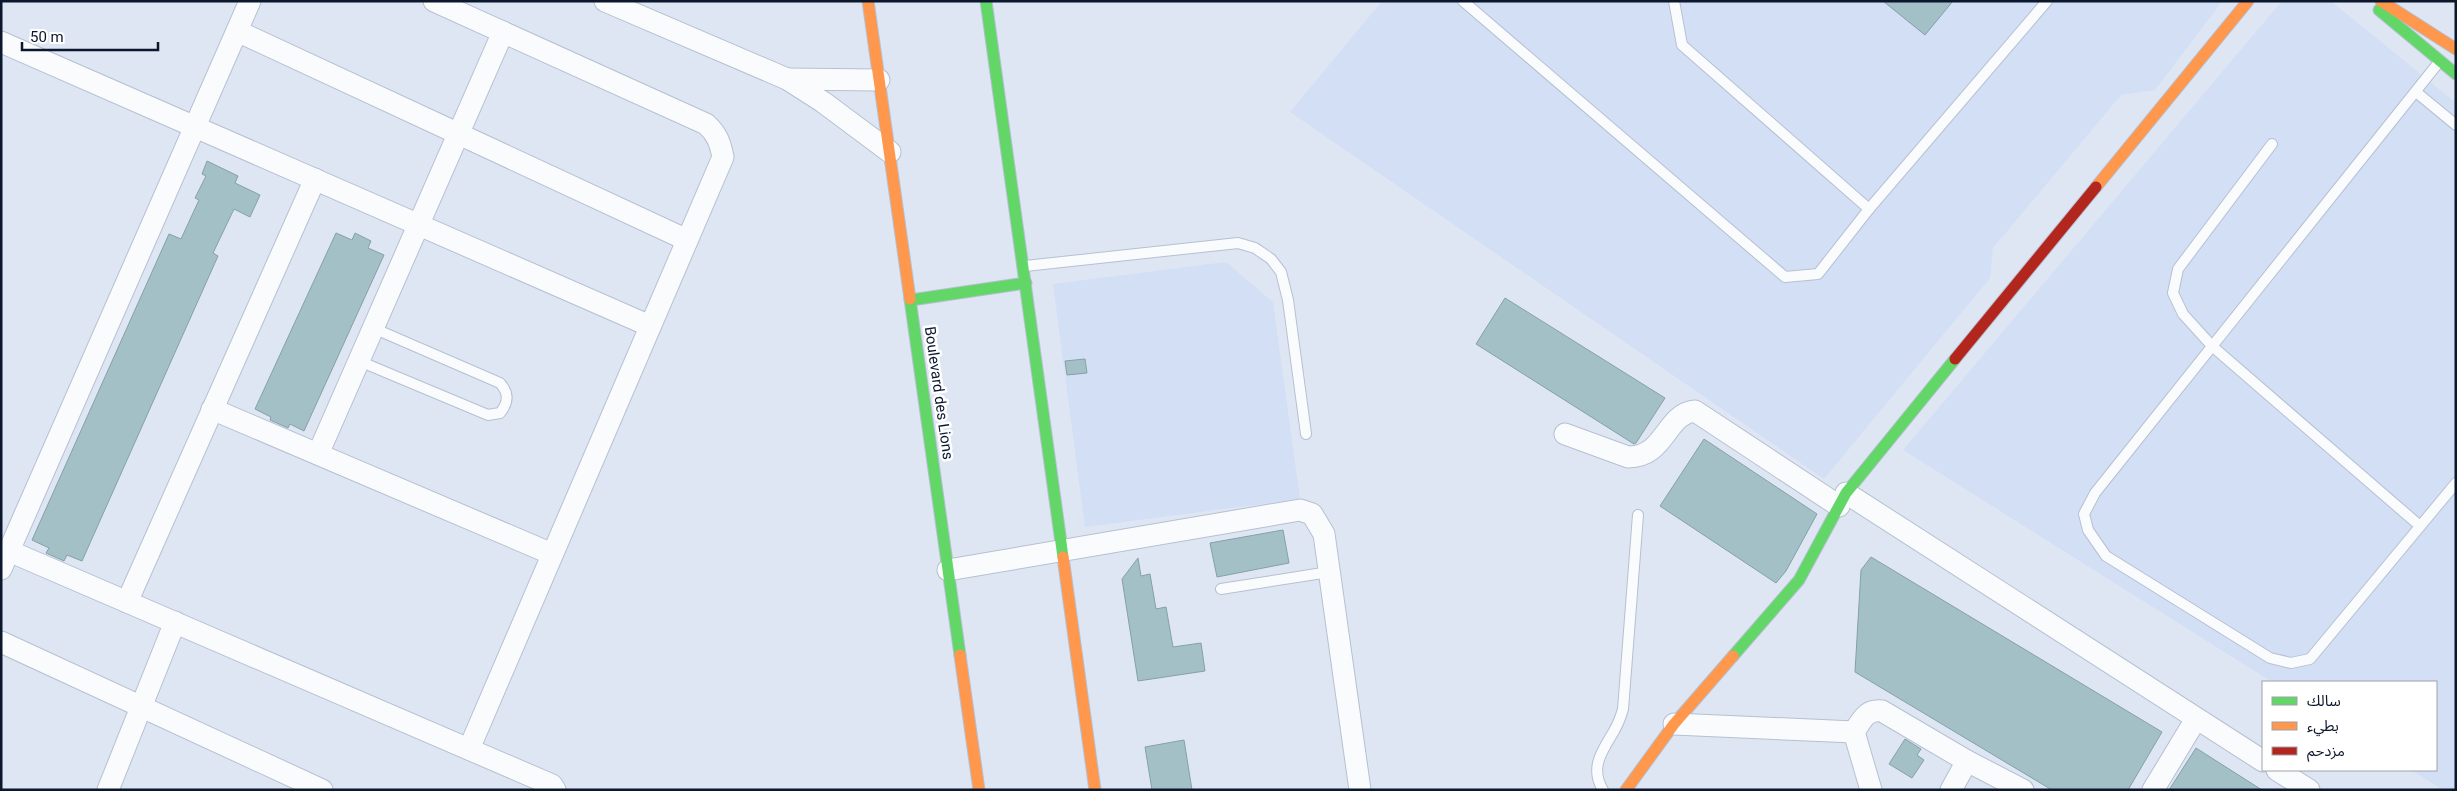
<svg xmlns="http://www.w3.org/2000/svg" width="2457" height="791" font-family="Roboto,'Noto Sans Arabic',sans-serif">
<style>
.built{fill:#d3dff5}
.building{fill:#a3c0c7;stroke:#85a0a8}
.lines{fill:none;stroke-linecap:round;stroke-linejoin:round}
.lane-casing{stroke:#b6c0d1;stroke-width:12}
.street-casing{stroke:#b6c0d1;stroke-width:23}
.fast-casing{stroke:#b6c0d1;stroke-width:13}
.slow-casing{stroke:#b6c0d1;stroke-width:13}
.jam-casing{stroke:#b6c0d1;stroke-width:13}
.lane{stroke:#fafbfd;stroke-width:10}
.street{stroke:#fafbfd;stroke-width:21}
.fast{stroke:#63d668;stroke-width:11}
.slow{stroke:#ff974d;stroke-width:11}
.jam{stroke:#b3261e;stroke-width:11}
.labels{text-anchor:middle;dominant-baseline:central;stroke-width:5;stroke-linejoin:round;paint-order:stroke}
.street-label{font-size:15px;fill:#0b172d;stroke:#fff}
</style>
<rect width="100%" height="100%" fill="#dee6f4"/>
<!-- built -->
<g class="built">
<polygon points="1382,1 2219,1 2221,3 2155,90 2121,95 1993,248 1990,278 1824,479 1290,112"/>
<polygon points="2282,1 2331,1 2456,103 2456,790 2443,790 2411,770 2436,770 2436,682 2272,682 1903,450"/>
<polygon points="1226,262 1273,302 1300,499 1085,527 1053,284"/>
</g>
<!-- building -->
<g class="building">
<polygon points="1883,1 1953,1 1925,35"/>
<polygon points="207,161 238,176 235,183 260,195 250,217 234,209 213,253 218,256 82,561 67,555 64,561 46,553 49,548 32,540 169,234 181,239 199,200 195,198 206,176 202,174"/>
<polygon points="336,233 352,240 355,233 371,241 368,248 384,255 304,431 290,424 288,428 270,420 271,417 255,409"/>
<polygon points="1505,298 1665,398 1636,443 1634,444 1476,344"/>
<polygon points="1085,359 1087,373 1067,375 1065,361"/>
<polygon points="1704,439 1817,514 1786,571 1776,583 1660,506"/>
<polygon points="1283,530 1289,563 1217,577 1210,543"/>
<polygon points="1871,557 2162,732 2128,790 2052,790 1855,672 1861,570"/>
<polygon points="1138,558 1141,576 1150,574 1156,609 1166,607 1173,647 1201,643 1205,671 1138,681 1122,579"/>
<polygon points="1905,739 1921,749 1917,755 1924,760 1912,778 1889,764"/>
<polygon points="1184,740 1192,790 1152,790 1145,747"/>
<polygon points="2196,748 2262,790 2169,790"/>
</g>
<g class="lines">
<!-- lane casing -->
<g class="lane-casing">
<g id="lane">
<polyline points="1463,1 1785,277 1818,274 1869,209 2047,1"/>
<polyline points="1674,1 1682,45 1869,209"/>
<polyline points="2439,62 2095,493 2084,514 2088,530 2106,556 2270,658 2291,663 2310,659 2456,483"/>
<polyline points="2416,92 2456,125"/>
<polyline points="2272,144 2178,269 2173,293 2183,314 2212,346 2420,526"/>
<polyline points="1025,266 1238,243 1255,248 1271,259 1281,272 1288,300 1306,434"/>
<path d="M359 361 488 415 500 413C509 402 509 393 500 383L373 328"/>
<polyline points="1221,589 1329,572"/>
<path d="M1603 790C1589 767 1603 750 1614 731 1618 724 1621 716 1623 709L1638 515"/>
</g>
</g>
<!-- street casing -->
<g class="street-casing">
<g id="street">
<path d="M434 1 706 124C717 134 720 142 723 157L469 749"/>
<polyline points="605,1 787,79 823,102 890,152"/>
<polyline points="237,31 687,240"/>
<polyline points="1,42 650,326"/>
<polyline points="787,79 879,80"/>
<polyline points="212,409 552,554"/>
<path d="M1565 434 1628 457C1666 457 1665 414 1695 411L1839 506"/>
<polyline points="318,454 503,32"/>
<polyline points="1846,493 2263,761"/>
<polyline points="9,551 552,785 555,790"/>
<polyline points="1,569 250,1"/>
<polyline points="948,570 1300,510 1312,514 1324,534 1360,790"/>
<polyline points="127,602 315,179"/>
<polyline points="1,642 322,790"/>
<polyline points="1674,724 1854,732"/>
<polyline points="2277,770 2309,790"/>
<polyline points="108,790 175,622"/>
<path d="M1871 790 1854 732C1862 720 1866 709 1882 711L1967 761 2023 790"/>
<polyline points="1951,790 1967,761"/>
<polyline points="2153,790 2196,719"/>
</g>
</g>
<!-- fast casing -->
<g class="fast-casing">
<g id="fast">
<polyline points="986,1 1063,557"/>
<polyline points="2379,10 2456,74"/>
<polyline points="910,299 960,655"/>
<polyline points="911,300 1026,283"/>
<polyline points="1733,656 1799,580 1846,493 1955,359"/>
</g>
</g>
<!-- slow casing -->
<g class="slow-casing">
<g id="slow">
<polyline points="868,1 910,299"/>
<polyline points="2381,1 2456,49"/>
<polyline points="2096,187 2248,1"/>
<polyline points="1063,557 1095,790"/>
<polyline points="960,655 979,790"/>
<polyline points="1626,790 1674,724 1733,656"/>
</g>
</g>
<!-- jam casing -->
<g class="jam-casing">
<polyline id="jam" points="1955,359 2096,187"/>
</g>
<!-- lane -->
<use href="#lane" class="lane"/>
<!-- street -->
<use href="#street" class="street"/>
<!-- fast -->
<use href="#fast" class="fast"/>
<!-- slow -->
<use href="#slow" class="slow"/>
<!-- jam -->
<use href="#jam" class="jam"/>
</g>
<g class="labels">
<!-- street labels -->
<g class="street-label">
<text transform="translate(939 393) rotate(82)">Boulevard des Lions</text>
</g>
</g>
<!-- border -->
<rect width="2457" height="791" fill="none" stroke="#0b172d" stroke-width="5"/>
<!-- legend -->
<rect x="2262" y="681" width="175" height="90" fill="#ffffff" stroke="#9da2ab"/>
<rect x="2272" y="697" width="25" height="8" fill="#63d668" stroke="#9da2ab"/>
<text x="2307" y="706" font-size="15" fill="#0b172d">سالك</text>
<rect x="2272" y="722" width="25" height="8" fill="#ff974d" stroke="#9da2ab"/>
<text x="2307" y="731" font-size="15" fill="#0b172d">بطيء</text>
<rect x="2272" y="747" width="25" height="8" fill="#b3261e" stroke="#9da2ab"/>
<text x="2307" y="756" font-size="15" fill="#0b172d">مزدحم</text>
<!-- scale -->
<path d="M22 42v8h136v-8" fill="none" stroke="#0b172d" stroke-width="2.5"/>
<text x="30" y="42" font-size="15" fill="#0b172d" stroke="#ffffff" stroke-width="4" paint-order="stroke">50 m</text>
</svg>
